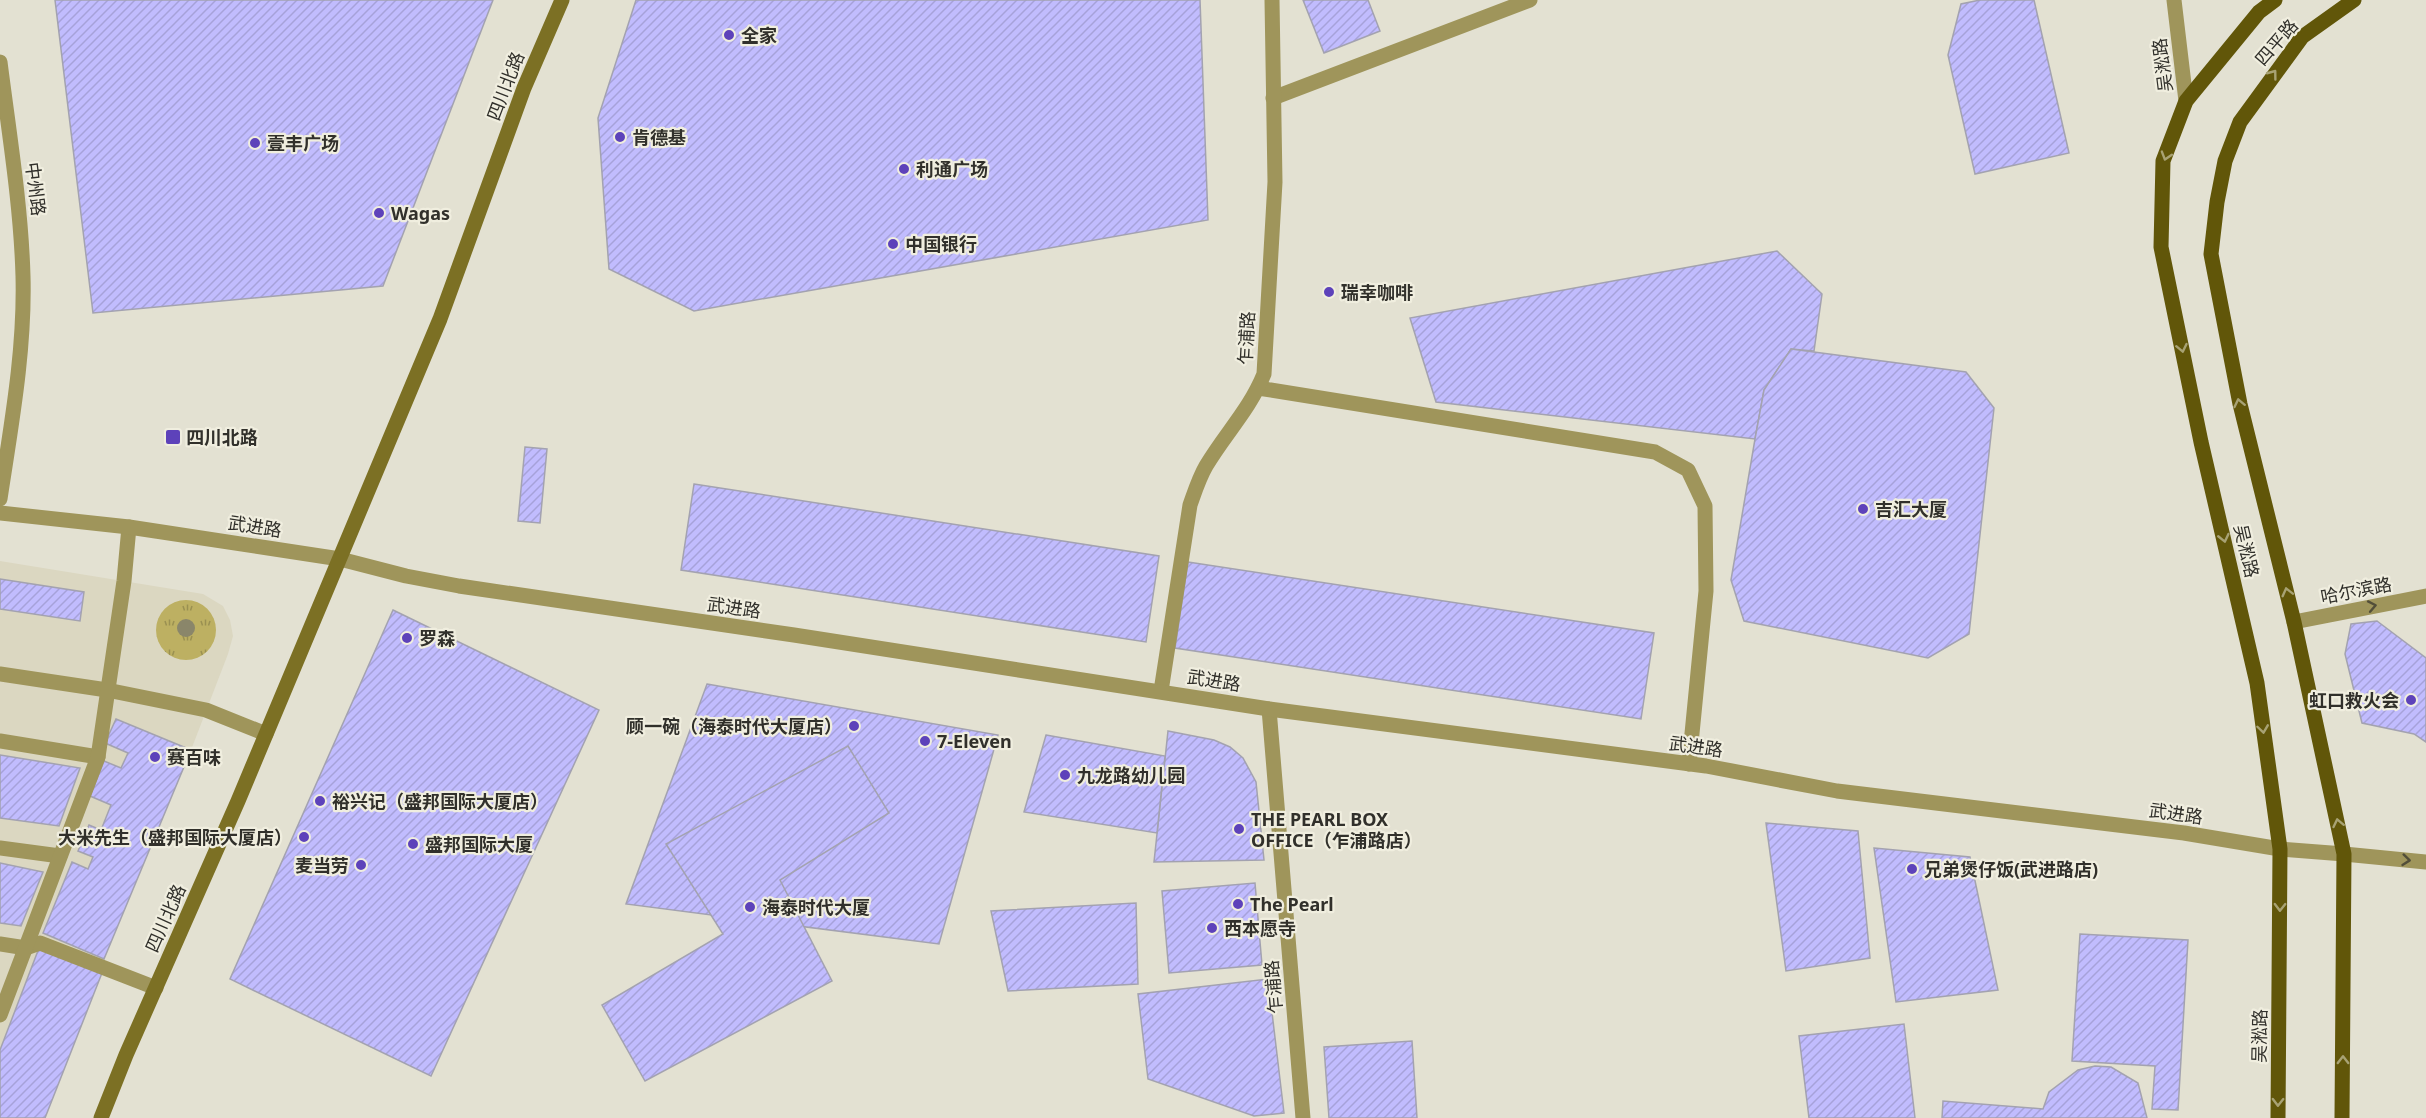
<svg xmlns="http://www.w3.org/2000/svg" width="2426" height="1118" font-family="'Noto Sans','Noto Sans SC',sans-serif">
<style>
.built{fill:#dbd7c1}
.grass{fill:url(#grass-tufts)}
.building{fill:url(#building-hatch);stroke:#a3a2b0;stroke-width:1.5}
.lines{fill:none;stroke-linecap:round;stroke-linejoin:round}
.service{stroke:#9f955b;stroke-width:15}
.pedestrian{stroke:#9f955b;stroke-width:15}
.minor{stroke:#9f955b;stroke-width:15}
.tertiary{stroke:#9f955b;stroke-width:15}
.secondary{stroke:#7c7024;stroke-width:15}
.primary{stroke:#615609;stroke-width:15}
.tree{fill:#8a866a}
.oneway{stroke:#a8a274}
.oneway2{stroke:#524e39}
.poi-dot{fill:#5d42ba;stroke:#f0eedf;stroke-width:2}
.labels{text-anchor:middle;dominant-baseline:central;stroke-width:4.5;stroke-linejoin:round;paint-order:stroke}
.poi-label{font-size:18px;font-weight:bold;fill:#31302b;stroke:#f0eedf;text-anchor:start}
.street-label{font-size:18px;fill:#31302b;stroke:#f0eedf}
</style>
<defs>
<pattern id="grass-tufts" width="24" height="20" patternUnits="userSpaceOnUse" patternTransform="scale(1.5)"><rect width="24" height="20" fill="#bdb062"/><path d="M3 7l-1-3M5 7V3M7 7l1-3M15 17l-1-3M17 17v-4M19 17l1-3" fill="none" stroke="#9a9051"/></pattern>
<pattern id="building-hatch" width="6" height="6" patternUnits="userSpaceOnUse" patternTransform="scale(1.5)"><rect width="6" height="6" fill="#c1bcfe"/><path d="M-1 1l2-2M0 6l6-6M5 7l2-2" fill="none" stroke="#a6a2da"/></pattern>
</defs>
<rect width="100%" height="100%" fill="#e3e1d2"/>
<!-- built -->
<polygon class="built" points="0,561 203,594 223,606 230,620 233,636 228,654 191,750 104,959 102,973 45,1118 0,1118"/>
<!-- grass -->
<circle class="grass" cx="186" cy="630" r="30"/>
<!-- building -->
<g class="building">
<polygon points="55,0 493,0 383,286 93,313"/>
<polygon points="636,0 1200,0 1208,220 694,311 609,269 598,118"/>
<polygon points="1303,0 1368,0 1380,31 1324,53"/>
<polygon points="1980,0 2034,0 2069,153 1975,174 1948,55 1961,4"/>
<polygon points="1777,251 1822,294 1814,351 1791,349 1764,390 1755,439 1436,402 1410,318"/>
<polygon points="1791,349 1966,372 1994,408 1969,634 1928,658 1744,621 1731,580 1755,439 1764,390"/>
<polygon points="525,447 547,449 540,523 518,521"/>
<polygon points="694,484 1159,556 1146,642 681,570"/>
<polygon points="1188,562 1654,633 1641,719 1175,648"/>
<polygon points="0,579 84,592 80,621 0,609"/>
<polygon points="393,610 599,710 431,1076 230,979"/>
<polygon points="2377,621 2426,658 2426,742 2414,734 2362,723 2345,654 2351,624"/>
<polygon points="707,684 998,735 939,944 626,904"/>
<polygon points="116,719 191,750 104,959 43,933 72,862 88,869 93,857 78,851 89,825 101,830 111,805 90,796 104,761 121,768 128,753 105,743"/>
<polygon points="1168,731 1214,740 1230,747 1243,758 1256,782 1264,860 1154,862"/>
<polygon points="1046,735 1165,756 1157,833 1024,812"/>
<polygon points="848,746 889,813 780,880 832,981 645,1081 602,1005 723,934 666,844"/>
<polygon points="0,755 80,768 59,826 0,818"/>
<polygon points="1766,823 1858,831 1870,958 1786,971"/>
<polygon points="1874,848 1970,857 1998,990 1896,1002"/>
<polygon points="0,863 43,872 21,926 0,923"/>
<polygon points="1255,883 1262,965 1169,973 1162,891"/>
<polygon points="1136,903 1138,984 1008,991 991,911"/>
<polygon points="2080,934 2188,940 2178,1110 2152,1109 2155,1066 2072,1061"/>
<polygon points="39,948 102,973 45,1118 0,1118 0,1050"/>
<polygon points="1268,979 1284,1113 1254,1116 1148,1079 1138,994"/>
<polygon points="1904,1024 1915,1118 1809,1118 1799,1036"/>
<polygon points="1412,1041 1417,1118 1329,1118 1324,1047"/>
<polygon points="2095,1066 2111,1067 2138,1083 2147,1118 1942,1118 1943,1101 2043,1109 2049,1092 2078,1070"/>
</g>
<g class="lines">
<!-- service -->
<polyline class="service" points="1258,388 1655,452 1688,470 1705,506 1706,591 1689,764"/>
<!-- pedestrian -->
<g class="pedestrian">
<polyline points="0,674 107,690 206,710 266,734"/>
<polyline points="0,741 98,757"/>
<polyline points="0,848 60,856"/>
<polyline points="0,944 26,948 40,943 156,988"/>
<polyline points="0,1015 98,757 124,581 129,527"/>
</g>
<!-- minor -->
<g class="minor">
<polyline points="2174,0 2186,101"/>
<path d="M0 62C9 133 21 205 23 276 25 351 11 426 0 499"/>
<polyline points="1273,98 1530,0"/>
<polyline points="2294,622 2426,596"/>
<path d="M1161 691 1190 505C1195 491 1199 478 1206 466 1225 434 1250 409 1264 374L1275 182 1272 0"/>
<polyline points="1269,709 1303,1118"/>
<polyline points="2344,854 2426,862"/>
</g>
<!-- tertiary -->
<polyline class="tertiary" points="0,513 129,527 340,559 406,576 459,586 794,635 1269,709 1706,766 1837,791 2184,833 2280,849 2344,854"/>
<!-- secondary -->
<polyline class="secondary" points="101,1118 126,1055 238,801 440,319 524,88 562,0"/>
<!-- primary -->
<g class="primary">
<polyline points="2275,0 2259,12 2186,101 2163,161 2161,247 2201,442 2257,683 2280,849 2278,1118"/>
<polyline points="2342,1118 2344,854 2294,622 2240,404 2211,254 2217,202 2225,161 2240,122 2302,37 2354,0"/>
</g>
</g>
<!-- trees -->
<circle class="tree" cx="186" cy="628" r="9"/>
<!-- one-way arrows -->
<defs><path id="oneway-chevron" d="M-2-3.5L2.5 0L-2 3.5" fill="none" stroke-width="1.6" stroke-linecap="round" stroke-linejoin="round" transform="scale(1.5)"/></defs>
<g class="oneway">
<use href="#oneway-chevron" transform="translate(2273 74) rotate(-53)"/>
<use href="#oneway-chevron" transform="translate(2166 156) rotate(107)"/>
<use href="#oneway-chevron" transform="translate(2182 348) rotate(78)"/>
<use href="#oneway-chevron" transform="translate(2239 403) rotate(-102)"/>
<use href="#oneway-chevron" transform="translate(2224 538) rotate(77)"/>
<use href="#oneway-chevron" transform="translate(2287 592) rotate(-104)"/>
<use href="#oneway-chevron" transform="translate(2263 729) rotate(82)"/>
<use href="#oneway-chevron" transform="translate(2338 823) rotate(-102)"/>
<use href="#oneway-chevron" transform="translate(2280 907) rotate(91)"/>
<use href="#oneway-chevron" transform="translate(2343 1060) rotate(-90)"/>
<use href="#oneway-chevron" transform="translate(2278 1102) rotate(91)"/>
</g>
<g class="oneway2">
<use href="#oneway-chevron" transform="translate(2372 606) rotate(-11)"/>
<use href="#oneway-chevron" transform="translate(2406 860) rotate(6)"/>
</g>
<!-- markers -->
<g class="poi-dot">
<circle cx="729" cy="35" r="6"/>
<circle cx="620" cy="137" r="6"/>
<circle cx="255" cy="143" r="6"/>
<circle cx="904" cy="169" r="6"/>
<circle cx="379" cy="213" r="6"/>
<circle cx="893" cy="244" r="6"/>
<circle cx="1329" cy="292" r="6"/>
<rect x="165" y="429" width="16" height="16" rx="3"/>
<circle cx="1863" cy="509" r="6"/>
<circle cx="407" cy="638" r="6"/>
<circle cx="2411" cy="700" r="6"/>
<circle cx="854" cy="726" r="6"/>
<circle cx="925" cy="741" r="6"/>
<circle cx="155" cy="757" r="6"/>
<circle cx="1065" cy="775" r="6"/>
<circle cx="320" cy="801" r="6"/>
<circle cx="1239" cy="829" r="6"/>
<circle cx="304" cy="837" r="6"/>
<circle cx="413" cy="844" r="6"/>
<circle cx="361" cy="865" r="6"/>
<circle cx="1912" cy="869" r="6"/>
<circle cx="1238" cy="904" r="6"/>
<circle cx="750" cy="907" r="6"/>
<circle cx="1212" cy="928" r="6"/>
</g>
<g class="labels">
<!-- poi labels -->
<g class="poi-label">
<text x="741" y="35">全家</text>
<text x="632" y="137">肯德基</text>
<text x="267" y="143">壹丰广场</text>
<text x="916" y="169">利通广场</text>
<text x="391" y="213">Wagas</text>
<text x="905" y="244">中国银行</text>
<text x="1341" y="292">瑞幸咖啡</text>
<text x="186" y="437">四川北路</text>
<text x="1875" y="509">吉汇大厦</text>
<text x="419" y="638">罗森</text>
<text x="2399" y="700" text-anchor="end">虹口救火会</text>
<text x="842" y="726" text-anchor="end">顾一碗（海泰时代大厦店）</text>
<text x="937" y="741">7-Eleven</text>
<text x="167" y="757">赛百味</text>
<text x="1077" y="775">九龙路幼儿园</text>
<text x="332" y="801">裕兴记（盛邦国际大厦店）</text>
<text x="1251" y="819">THE PEARL BOX<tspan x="1251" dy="21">OFFICE（乍浦路店）</tspan></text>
<text x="292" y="837" text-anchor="end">大米先生（盛邦国际大厦店）</text>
<text x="425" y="844">盛邦国际大厦</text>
<text x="349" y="865" text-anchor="end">麦当劳</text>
<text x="1924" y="869">兄弟煲仔饭(武进路店)</text>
<text x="1250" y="904">The Pearl</text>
<text x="762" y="907">海泰时代大厦</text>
<text x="1224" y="928">西本愿寺</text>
</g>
<!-- street labels -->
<g class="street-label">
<text transform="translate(2276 42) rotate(-49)">四平路</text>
<text transform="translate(2162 65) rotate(-97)">吴淞路</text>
<text transform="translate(505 86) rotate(-69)">四川北路</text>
<text transform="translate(36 189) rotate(83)">中州路</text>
<text transform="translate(1246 338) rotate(-87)">乍浦路</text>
<text transform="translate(255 526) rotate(9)">武进路</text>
<text transform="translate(2247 551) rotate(77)">吴淞路</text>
<text transform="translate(2356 590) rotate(-11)">哈尔滨路</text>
<text transform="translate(734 607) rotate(8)">武进路</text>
<text transform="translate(1214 680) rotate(9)">武进路</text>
<text transform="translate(1696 746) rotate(8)">武进路</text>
<text transform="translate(2176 813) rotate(8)">武进路</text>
<text transform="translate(165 918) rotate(-66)">四川北路</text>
<text transform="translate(1273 987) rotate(-95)">乍浦路</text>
<text transform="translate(2259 1036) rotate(-89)">吴淞路</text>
</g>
</g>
</svg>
